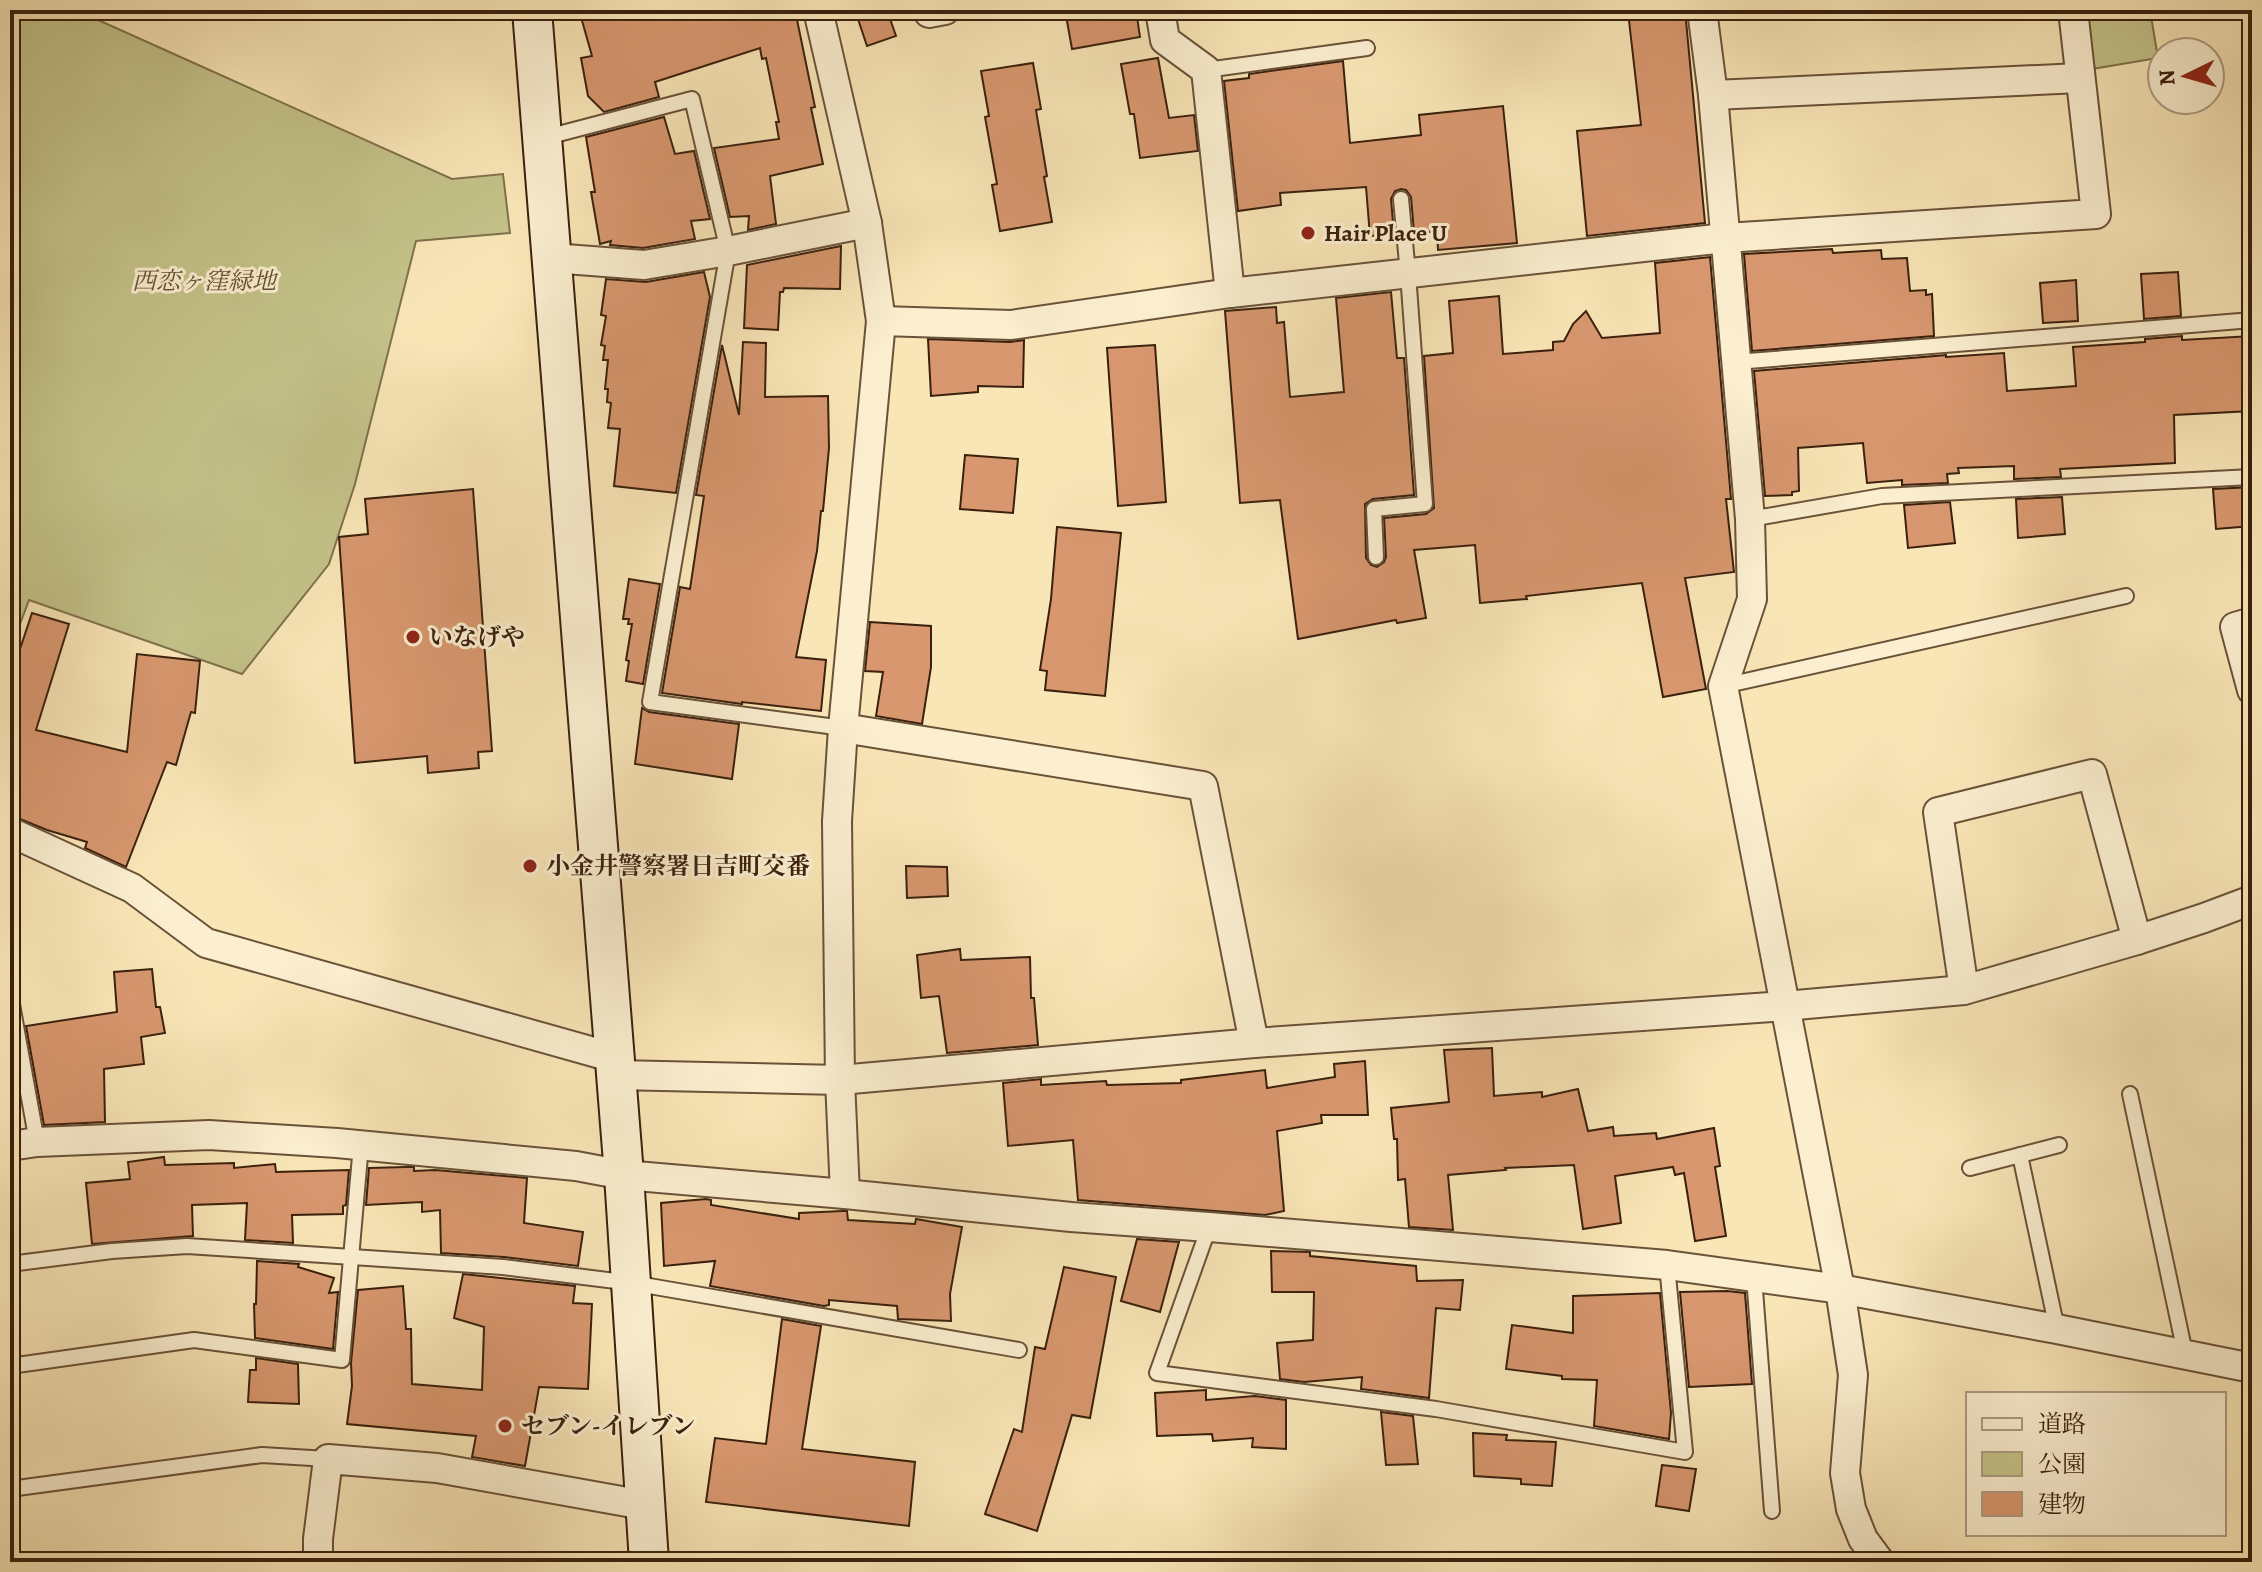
<svg xmlns="http://www.w3.org/2000/svg" width="2262" height="1572" font-family="Alegreya,'Noto Serif JP',serif">
<style>
.green{fill:#c4c38a;stroke:#7f724c;stroke-width:2}
.building{fill:#d8976f;stroke:#3a200d;stroke-width:2}
.lines{fill:none;stroke-linecap:round;stroke-linejoin:round}
.lane-casing{stroke:#6a5238;stroke-width:18}
.street-casing{stroke:#6a5238;stroke-width:32}
.secondary-casing{stroke:#3a200d;stroke-width:42}
.lane{stroke:#fbefd0;stroke-width:14}
.street{stroke:#fbefd0;stroke-width:28}
.secondary{stroke:#fbefd0;stroke-width:38}
.poi-dot{fill:#8f2418;stroke:#fbefd0;stroke-width:3}
.labels{text-anchor:middle;dominant-baseline:central;stroke-width:6;stroke-linejoin:round;paint-order:stroke}
.poi-label{font-size:24px;font-weight:bold;fill:#3a200d;stroke:#fbefd0;text-anchor:start}
.park-label{font-size:24px;font-style:italic;fill:#635132;stroke:#fbefd0}
</style>
<rect width="100%" height="100%" fill="#f9e6b7"/>
<filter id="stains"><feTurbulence type="fractalNoise" baseFrequency=".0025" numOctaves="4"/><feColorMatrix values="0 0 0 0 .2 0 0 0 0 .09 0 0 0 0 .02 0 0 0 .5 -.17"/></filter>
<radialGradient id="worn" r=".72"><stop offset=".6" stop-color="#630" stop-opacity="0"/><stop offset="1" stop-color="#630" stop-opacity=".3"/></radialGradient>
<!-- green -->
<g class="green">
<polygon points="10,10 76,10 452,179 503,174 510,233 416,241 355,484 329,564 242,674 29,600 10,651"/>
<polygon points="2079,10 2150,10 2158,58 2080,71"/>
</g>
<!-- building -->
<g class="building">
<polygon points="579,10 795,10 815,107 811,108 823,164 770,176 776,224 748,230 749,216 730,217 714,148 779,139 776,122 779,122 766,58 762,59 760,48 655,82 659,97 604,112 588,96 581,58 592,56"/>
<polygon points="855,10 887,10 896,36 867,46"/>
<polygon points="1065,10 1136,10 1140,37 1072,49"/>
<polygon points="1650,10 1685,10 1705,223 1587,236 1577,131 1641,125 1628,12"/>
<polygon points="1158,58 1169,118 1194,115 1198,151 1140,158 1134,114 1130,114 1121,64"/>
<polygon points="1343,61 1350,143 1421,135 1419,115 1503,106 1517,243 1438,250 1437,232 1414,232 1411,197 1406,190 1401,189 1395,191 1391,199 1394,234 1370,236 1366,187 1280,193 1281,205 1238,211 1224,81 1249,78 1249,74"/>
<polygon points="1033,63 1041,109 1036,110 1047,176 1044,177 1052,222 1000,231 992,185 997,184 985,117 989,116 981,71"/>
<polygon points="664,117 675,154 694,151 710,219 691,221 695,239 643,248 610,245 611,241 600,244 591,192 595,192 586,137"/>
<polygon points="841,246 840,289 784,288 783,292 780,292 778,330 744,328 747,265"/>
<polygon points="1832,249 1833,253 1881,250 1882,259 1907,258 1910,291 1926,290 1926,295 1932,294 1934,336 1752,351 1744,254"/>
<polygon points="1710,257 1731,499 1726,499 1734,572 1685,578 1706,689 1663,697 1642,583 1526,596 1527,599 1480,603 1475,545 1414,550 1426,618 1397,623 1396,620 1298,639 1280,500 1240,503 1225,311 1276,307 1277,323 1284,322 1290,397 1344,392 1336,298 1391,292 1397,358 1404,358 1414,495 1373,499 1365,504 1366,558 1371,565 1377,567 1384,562 1386,557 1384,518 1426,514 1434,508 1424,356 1453,353 1449,301 1499,296 1503,354 1553,350 1553,342 1564,341 1573,324 1586,311 1602,338 1660,333 1655,263"/>
<polygon points="704,272 710,297 676,493 614,486 620,429 608,428 611,403 607,402 608,389 605,389 608,360 603,360 605,346 601,345 606,316 601,315 606,279 646,282"/>
<polygon points="2178,272 2181,316 2144,319 2141,274"/>
<polygon points="2076,280 2078,321 2043,323 2040,283"/>
<polygon points="2182,336 2182,340 2252,336 2252,411 2174,415 2175,463 2060,469 2061,477 2014,479 2014,466 1958,468 1959,473 1947,474 1948,483 1902,485 1902,480 1867,483 1863,443 1798,448 1799,491 1792,492 1792,495 1765,496 1754,371 1935,356 1946,355 1946,357 2004,353 2007,391 2076,386 2073,347 2145,342 2145,339"/>
<polygon points="928,339 1010,342 1024,340 1023,387 978,386 978,392 931,396"/>
<polygon points="743,342 766,343 765,397 828,396 829,448 823,511 821,511 817,551 796,657 826,660 821,711 742,702 742,704 662,693 680,587 690,589 704,496 696,495 722,345 739,415"/>
<polygon points="1155,345 1166,502 1118,506 1107,348"/>
<polygon points="965,455 1018,459 1013,513 960,509"/>
<polygon points="2252,487 2252,526 2216,529 2213,489"/>
<polygon points="473,489 492,751 478,752 479,768 428,773 427,756 355,763 339,537 368,534 365,499"/>
<polygon points="2062,497 2065,534 2018,538 2016,499"/>
<polygon points="1950,502 1955,543 1908,548 1904,505"/>
<polygon points="1057,527 1121,533 1105,696 1045,690 1047,671 1040,670 1051,599"/>
<polygon points="629,579 660,584 643,684 626,681 629,661 626,660 632,624 628,624 629,619 623,619"/>
<polygon points="32,613 69,624 36,730 127,752 137,654 200,661 195,713 191,712 176,765 167,762 126,867 85,848 87,842 47,830 10,815 10,679"/>
<polygon points="870,622 931,626 931,667 922,724 876,716 883,672 865,671"/>
<polygon points="642,708 649,712 739,724 732,779 635,764"/>
<polygon points="906,866 947,867 948,896 907,898"/>
<polygon points="960,949 961,960 1030,957 1031,998 1034,998 1038,1045 947,1053 939,996 921,998 917,955"/>
<polygon points="152,969 156,1007 160,1007 165,1033 141,1037 144,1064 104,1069 105,1122 44,1125 26,1026 117,1012 114,972"/>
<polygon points="1492,1048 1494,1096 1542,1092 1542,1097 1578,1089 1588,1131 1613,1127 1614,1136 1656,1133 1657,1139 1714,1128 1720,1166 1715,1167 1726,1236 1695,1241 1684,1173 1675,1175 1673,1167 1615,1176 1621,1223 1583,1229 1574,1165 1505,1168 1506,1170 1448,1175 1453,1230 1409,1227 1405,1179 1398,1180 1397,1139 1394,1139 1391,1108 1449,1102 1444,1050"/>
<polygon points="1365,1061 1368,1115 1321,1115 1322,1123 1277,1131 1284,1211 1265,1215 1078,1200 1073,1140 1008,1146 1003,1083 1041,1079 1041,1085 1106,1081 1107,1085 1181,1083 1181,1080 1265,1070 1267,1088 1335,1077 1334,1064"/>
<polygon points="164,1157 165,1165 234,1163 234,1168 275,1164 276,1172 349,1170 346,1205 343,1206 343,1214 292,1215 293,1243 245,1240 247,1203 192,1205 193,1236 92,1244 86,1183 130,1179 128,1162"/>
<polygon points="406,1167 414,1167 414,1171 435,1170 527,1178 524,1223 583,1232 578,1266 504,1257 441,1253 440,1210 422,1212 422,1202 366,1205 369,1168"/>
<polygon points="706,1199 711,1200 711,1205 799,1219 799,1213 843,1211 847,1211 848,1220 915,1224 916,1219 962,1227 950,1294 951,1321 898,1319 897,1306 829,1300 829,1305 824,1306 710,1286 715,1261 664,1266 661,1203"/>
<polygon points="1137,1239 1179,1242 1160,1312 1121,1301"/>
<polygon points="1271,1251 1310,1252 1310,1256 1416,1266 1417,1281 1463,1280 1460,1310 1436,1308 1429,1398 1361,1389 1362,1377 1304,1382 1280,1379 1277,1343 1313,1340 1314,1292 1272,1292"/>
<polygon points="257,1261 299,1264 298,1267 334,1278 329,1293 338,1292 333,1349 255,1338 254,1304 256,1304"/>
<polygon points="1064,1267 1116,1277 1090,1418 1072,1415 1037,1531 985,1514 1014,1429 1022,1432 1035,1347 1045,1349"/>
<polygon points="463,1274 575,1286 573,1303 592,1304 588,1389 539,1387 525,1466 472,1457 476,1436 347,1424 352,1386 351,1363 358,1290 403,1286 406,1329 411,1329 412,1384 482,1390 484,1327 454,1318"/>
<polygon points="1727,1291 1745,1293 1752,1384 1689,1387 1680,1292"/>
<polygon points="1660,1293 1671,1413 1669,1439 1594,1426 1597,1380 1562,1379 1562,1376 1506,1369 1512,1325 1573,1333 1573,1296"/>
<polygon points="782,1319 821,1326 802,1449 915,1462 909,1526 706,1502 715,1438 766,1444"/>
<polygon points="256,1358 298,1364 299,1404 248,1402 250,1370 256,1370"/>
<polygon points="1206,1390 1206,1400 1255,1396 1286,1400 1286,1449 1252,1447 1253,1438 1213,1441 1212,1434 1157,1436 1155,1393"/>
<polygon points="1381,1412 1413,1416 1418,1464 1386,1465"/>
<polygon points="1473,1433 1507,1435 1506,1440 1556,1442 1552,1486 1521,1484 1521,1479 1474,1476"/>
<polygon points="1662,1465 1696,1469 1689,1511 1656,1506"/>
</g>
<g class="lines">
<!-- lane casing -->
<g class="lane-casing">
<g id="lane">
<polyline points="1206,70 1367,48"/>
<polyline points="543,138 692,99 728,251 650,702 843,728"/>
<polyline points="1736,362 2252,320"/>
<polyline points="1750,519 1882,496 2252,477"/>
<polyline points="1376,557 1374,509 1425,504 1408,274 1401,199"/>
<polyline points="1723,686 2126,596"/>
<polyline points="10,993 37,1142"/>
<polyline points="2130,1094 2185,1353"/>
<polyline points="2020,1155 2057,1329"/>
<polyline points="1970,1168 2059,1145"/>
<polyline points="1209,1227 1157,1373 1436,1409 1685,1452 1667,1265"/>
<polyline points="10,1264 112,1251 187,1246 503,1267 632,1283 1019,1350"/>
<polyline points="1754,1277 1772,1511"/>
<polyline points="10,1366 194,1340 342,1360 361,1145"/>
<polyline points="10,1489 262,1455 328,1459"/>
</g>
</g>
<!-- street casing -->
<g class="street-casing">
<g id="street">
<polyline points="818,10 867,223 881,321 843,728 837,821 840,1080 845,1194"/>
<polyline points="1160,10 1165,40 1206,70 1230,293"/>
<polyline points="1702,10 1713,95 1750,519 1752,599 1723,686 1840,1289 1853,1375 1845,1473 1851,1509 1863,1539 1880,1562"/>
<polyline points="929,13 945,10"/>
<polyline points="1713,95 2080,78"/>
<polyline points="552,258 644,265 728,251 867,223"/>
<polyline points="881,321 1011,325 1230,293 1725,238 2096,214 2073,10"/>
<polyline points="2252,622 2235,627 2252,690"/>
<polyline points="843,728 1203,786 1254,1043"/>
<polyline points="10,832 132,888 206,943 615,1058"/>
<polyline points="1964,990 1938,812 2092,774 2137,940"/>
<polyline points="616,1075 840,1080 1254,1043 1785,1006 1964,990 2137,940 2204,918 2252,900"/>
<polyline points="10,1146 37,1142 209,1135 337,1143 576,1166 624,1175 845,1194 1071,1217 1209,1227 1667,1265 1840,1289 2057,1329 2252,1368"/>
<polyline points="318,1562 318,1539 328,1459 437,1468 644,1505"/>
</g>
</g>
<!-- secondary casing -->
<g class="secondary-casing">
<polyline id="secondary" points="532,10 624,1175 649,1562"/>
</g>
<!-- lane -->
<use href="#lane" class="lane"/>
<!-- street -->
<use href="#street" class="street"/>
<!-- secondary -->
<use href="#secondary" class="secondary"/>
</g>
<!-- markers -->
<g class="poi-dot">
<circle cx="1308" cy="233" r="8"/>
<circle cx="413" cy="637" r="8"/>
<circle cx="530" cy="866" r="8"/>
<circle cx="505" cy="1426" r="8"/>
</g>
<g class="labels">
<!-- poi labels -->
<g class="poi-label">
<text x="1324" y="233">Hair Place U</text>
<text x="429" y="637">いなげや</text>
<text x="546" y="866">小金井警察署日吉町交番</text>
<text x="521" y="1426">セブン-イレブン</text>
</g>
<!-- park labels -->
<g class="park-label">
<text x="204" y="281">西恋ヶ窪緑地</text>
</g>
</g>
<!-- margin -->
<rect width="2262" height="1572" fill="none" stroke="#f9e6b7" stroke-width="40"/>
<rect x="12" y="12" width="2238" height="1548" fill="none" stroke="#3a200d" stroke-width="4"/>
<rect x="20" y="20" width="2222" height="1532" fill="none" stroke="#3a200d" stroke-width="2"/>
<!-- legend -->
<rect x="1966" y="1392" width="260" height="144" fill="#fbefd0" stroke="#ae9c82" stroke-width="2"/>
<rect x="1982" y="1418" width="40" height="12" fill="#fbefd0" stroke="#ae9c82" stroke-width="2"/>
<text x="2038" y="1432" font-size="24" fill="#3a200d">道路</text>
<rect x="1982" y="1452" width="40" height="24" fill="#c4c38a" stroke="#ae9c82" stroke-width="2"/>
<text x="2038" y="1472" font-size="24" fill="#3a200d">公園</text>
<rect x="1982" y="1492" width="40" height="24" fill="#d8976f" stroke="#ae9c82" stroke-width="2"/>
<text x="2038" y="1512" font-size="24" fill="#3a200d">建物</text>
<!-- north arrow -->
<g transform="translate(2186 76) rotate(265)"><circle r="38" fill="#fbefd0" stroke="#ae9c82" stroke-width="2"/>
<path d="M0-6L14 30L0 20L-14 30Z" fill="#8f2418"/>
<text y="-12" font-size="22" font-weight="bold" text-anchor="middle" fill="#3a200d">N</text>
</g>
<rect width="100%" height="100%" filter="url(#stains)"/>
<rect width="100%" height="100%" fill="url(#worn)"/>
</svg>
